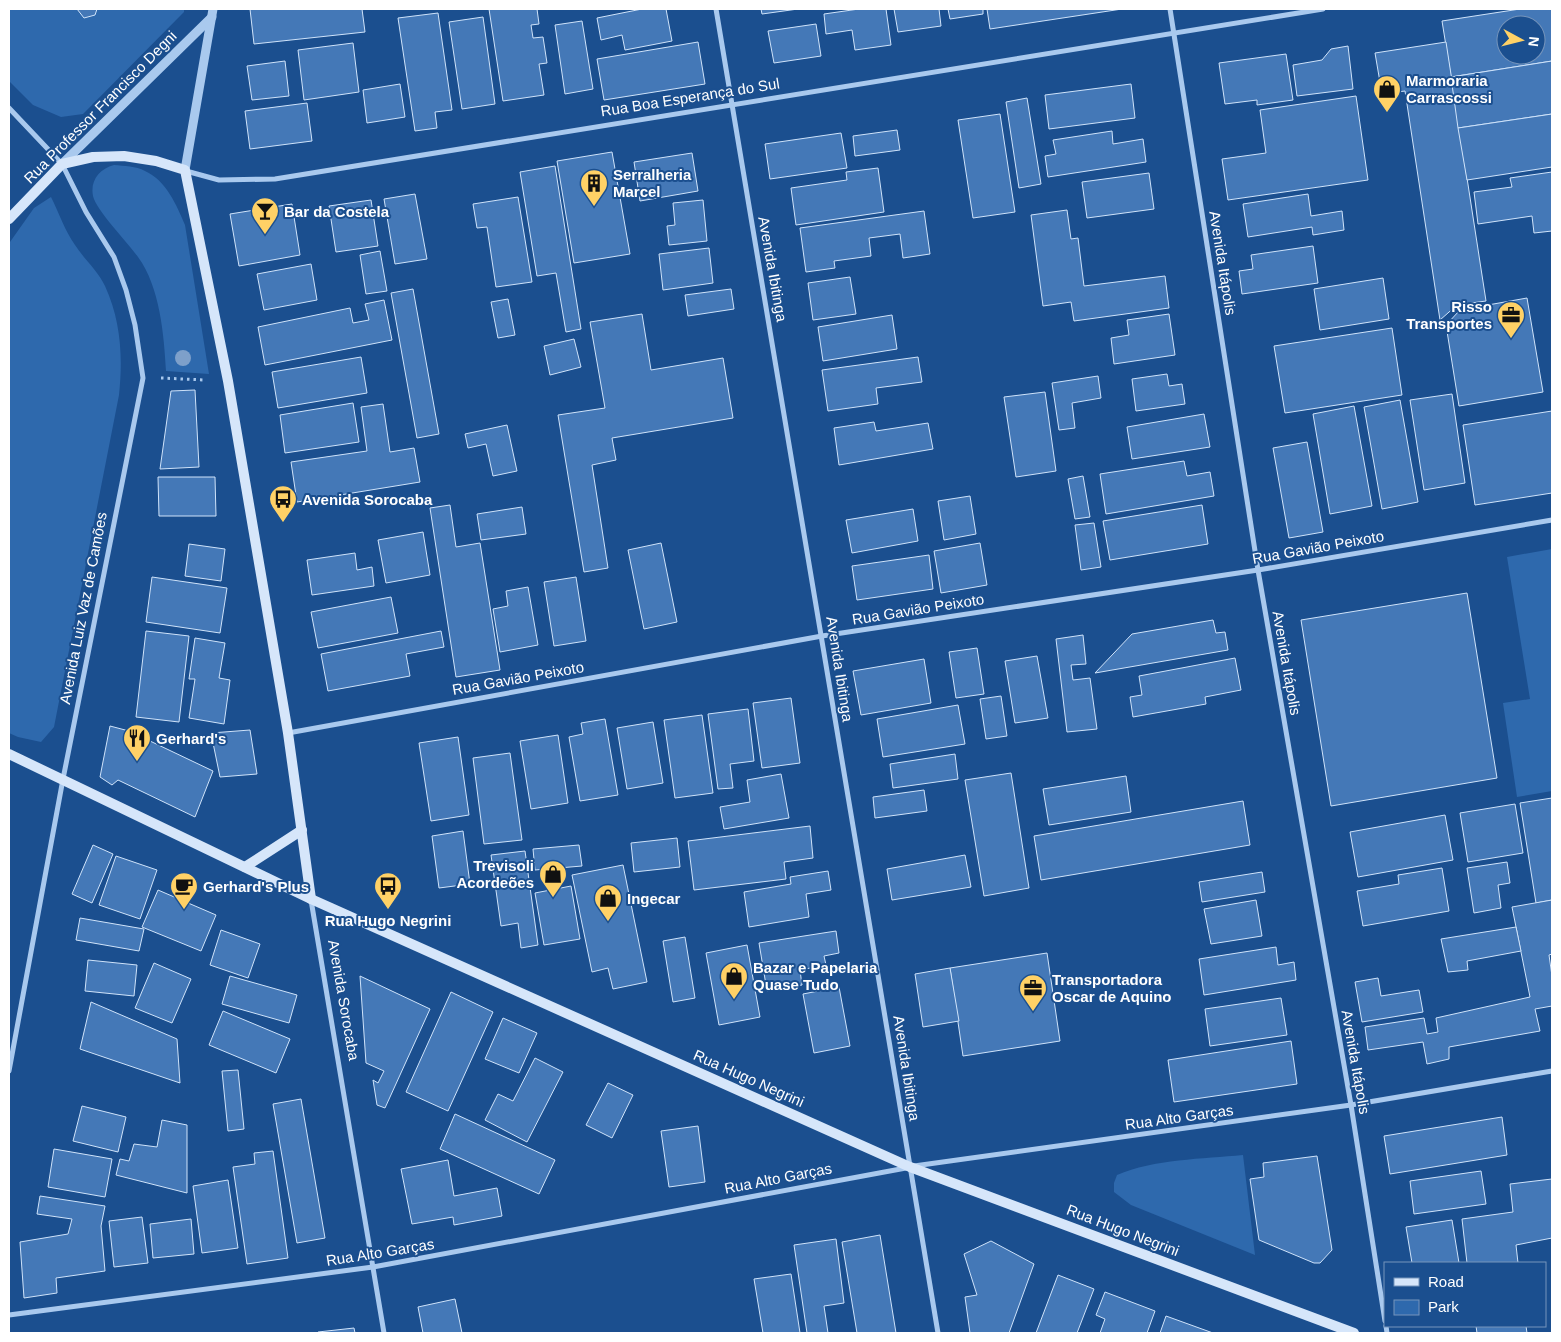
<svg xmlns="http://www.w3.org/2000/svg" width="1561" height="1342" font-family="Arial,sans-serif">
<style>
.green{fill:#2e69ad}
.building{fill:#4478b7;stroke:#cfe3fa;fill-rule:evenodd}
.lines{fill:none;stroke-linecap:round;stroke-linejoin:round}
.path{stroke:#a9c9ee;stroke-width:3;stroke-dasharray:2.5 4;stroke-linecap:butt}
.minor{stroke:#a9c9ee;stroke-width:5}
.tertiary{stroke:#a9c9ee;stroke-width:9}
.secondary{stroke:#d6e6fa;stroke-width:10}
.tree{fill:#7ea0ca}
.labels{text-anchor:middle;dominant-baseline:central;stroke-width:4;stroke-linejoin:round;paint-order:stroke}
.poi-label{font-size:15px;font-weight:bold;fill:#fff;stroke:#1b4f8f;text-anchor:start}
.street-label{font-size:15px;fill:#fff;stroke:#1b4f8f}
</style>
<rect width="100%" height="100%" fill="#1b4f8f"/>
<!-- green -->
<g class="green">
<polygon points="9,9 184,9 184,12 83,114 61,117 33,105 9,81"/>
<path d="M114 165C124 166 136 166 145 171 166 180 177 206 185 225L209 374 166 371C164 335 160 287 138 257 129 244 96 210 93 196 90 181 99 169 114 165Z"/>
<path d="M51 197C59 213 65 231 75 245 84 259 98 271 105 286 121 321 123 357 119 395L54 727 41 742 18 737 9 733V246L10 242 34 208Z"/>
<polygon points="1552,549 1552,791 1517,797 1503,703 1530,699 1507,557"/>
<path d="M1243 1155 1255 1255 1131 1205 1114 1192V1183L1117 1175C1154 1159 1203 1159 1243 1155Z"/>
</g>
<!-- building -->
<g class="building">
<polygon points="77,9 97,9 95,15 84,18"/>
<polygon points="250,9 362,9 365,32 254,44"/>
<polygon points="489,9 537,9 539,24 531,25 533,38 543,37 547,63 539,64 544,95 503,101"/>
<polygon points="642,9 666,9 672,41 625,50 622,35 601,40 597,18"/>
<polygon points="761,9 798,9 762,14"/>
<polygon points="859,9 886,9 891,45 855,50 852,30 826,34 824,14"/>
<polygon points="894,9 939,9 941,26 898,32"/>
<polygon points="948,9 983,9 983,14 950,19"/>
<polygon points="987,9 1122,9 990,29"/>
<path d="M1520 9H1552V61L1451 77 1442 21ZM1506 25H1536V55H1506Z"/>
<polygon points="438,13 452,110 435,112 437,128 415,131 398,18"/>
<polygon points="483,17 495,104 462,109 449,22"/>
<polygon points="582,21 593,89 565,94 555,25"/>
<polygon points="816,24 821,56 774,63 768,31"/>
<polygon points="698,42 705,84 604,100 597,59"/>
<polygon points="1446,42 1486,301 1457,305 1440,320 1405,91 1382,94 1375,53"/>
<polygon points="353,43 359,92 304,100 298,50"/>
<polygon points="1348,46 1353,89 1297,96 1293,65 1322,60 1331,49"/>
<polygon points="1286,54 1293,100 1257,105 1257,100 1225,104 1219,63"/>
<polygon points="285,61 289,96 252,100 247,66"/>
<polygon points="1552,61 1552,114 1458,128 1451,77"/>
<polygon points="400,84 405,117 367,123 363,90"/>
<polygon points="1131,84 1135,118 1049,129 1045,95"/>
<polygon points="1356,96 1368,180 1228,200 1222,159 1266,153 1260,110"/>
<polygon points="1027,98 1041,184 1019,188 1006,102"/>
<polygon points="307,103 312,141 250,149 245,111"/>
<polygon points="1000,114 1015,212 973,218 958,120"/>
<polygon points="1552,114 1552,167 1467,180 1458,128"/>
<polygon points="897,130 900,150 855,156 853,136"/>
<polygon points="1112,131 1113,144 1143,139 1146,162 1048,177 1045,156 1056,154 1053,140"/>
<polygon points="841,133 847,168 770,179 765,144"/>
<polygon points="612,152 630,254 574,263 557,161"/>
<polygon points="692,153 698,191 640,201 634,162"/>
<polygon points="555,166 581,329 566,332 556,273 537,276 520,172"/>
<polygon points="878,168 884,212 796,225 791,188 847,180 846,172"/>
<polygon points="1552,172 1552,231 1534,233 1532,216 1478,224 1474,192 1512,187 1510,178"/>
<polygon points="1149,173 1154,209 1087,218 1082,182"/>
<polygon points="415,194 427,259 395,264 384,199"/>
<polygon points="1308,194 1311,216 1342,211 1344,230 1313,235 1312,227 1248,237 1243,204"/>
<polygon points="518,197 532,282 496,287 487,227 477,228 473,204"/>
<polygon points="371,200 378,246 336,252 329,206"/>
<polygon points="703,200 707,241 669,245 667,226 675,225 673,203"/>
<polygon points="292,204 300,255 239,266 230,214"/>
<polygon points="1067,210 1071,239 1078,238 1084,286 1165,276 1169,308 1074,321 1071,302 1043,306 1031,215"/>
<polygon points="924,211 930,254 903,258 900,234 869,238 871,256 834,261 835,268 806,272 800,228"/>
<polygon points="1313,246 1318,283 1242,294 1239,271 1253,269 1251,255"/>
<polygon points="709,248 713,283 663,290 659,254"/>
<polygon points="380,251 387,291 366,294 360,255"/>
<polygon points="311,264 317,300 264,310 257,274"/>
<polygon points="850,277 856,314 813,320 808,283"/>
<polygon points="1383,278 1389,319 1320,330 1314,289"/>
<polygon points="413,289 439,434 417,438 391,293"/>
<polygon points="731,289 734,309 688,316 685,295"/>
<polygon points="1527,298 1543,392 1459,406 1446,325 1460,310"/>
<polygon points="508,299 515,335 498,338 491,302"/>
<polygon points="384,300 392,340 265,365 258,327 350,308 353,323 369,320 365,304"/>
<polygon points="642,314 651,370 723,358 733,418 612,438 616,460 592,465 608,568 584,572 558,415 605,408 590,322"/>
<polygon points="1169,314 1175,355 1114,364 1111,338 1129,335 1127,320"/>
<polygon points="892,315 897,349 823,361 818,327"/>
<polygon points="1392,328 1402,395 1285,413 1274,346"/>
<polygon points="574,339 581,367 550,375 544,346"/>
<polygon points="361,357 367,393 278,408 272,372"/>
<polygon points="918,357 922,382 876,388 878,404 828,411 822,370"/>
<polygon points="1167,374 1169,386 1182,384 1185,404 1136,411 1132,379"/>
<polygon points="1098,376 1101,398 1072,403 1075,428 1059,430 1052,383"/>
<polygon points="195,390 199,467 160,469 171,391"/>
<polygon points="1045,392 1056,471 1016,477 1004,397"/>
<polygon points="1452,394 1465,483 1424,490 1410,400"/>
<polygon points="1400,400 1418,502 1382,509 1364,407"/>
<polygon points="353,403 359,442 285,453 280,415"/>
<polygon points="383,404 390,452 414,448 420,482 297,502 291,462 367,451 361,407"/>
<polygon points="1354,406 1372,506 1330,514 1313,414"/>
<polygon points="1552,411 1552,493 1475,505 1463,425"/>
<polygon points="1204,414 1210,447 1132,459 1127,427"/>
<polygon points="874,422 876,431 928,423 933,449 839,465 834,428"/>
<polygon points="507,425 517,471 493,476 486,444 468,448 465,434"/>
<polygon points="1307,442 1323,532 1289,538 1273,448"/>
<polygon points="1184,461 1187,476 1210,472 1214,496 1106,514 1100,474"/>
<polygon points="1083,476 1090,517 1075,519 1068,479"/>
<polygon points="158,477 215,477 216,516 159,516"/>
<polygon points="970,496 976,534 944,540 938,501"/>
<polygon points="450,505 456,547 480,543 500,670 456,677 430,508"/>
<polygon points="1202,505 1208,544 1110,560 1103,521"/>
<polygon points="522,507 526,534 481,540 477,514"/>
<polygon points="913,509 918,541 852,553 846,520"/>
<polygon points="1094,523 1101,567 1081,570 1075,525"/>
<polygon points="423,532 430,575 386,583 378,540"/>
<polygon points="661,543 677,622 644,629 628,550"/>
<polygon points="980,543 987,585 941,593 934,551"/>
<polygon points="189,544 225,549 221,581 185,576"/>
<polygon points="355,553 357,570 372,567 374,586 312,595 307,560"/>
<polygon points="929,555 933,589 857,600 852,566"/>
<polygon points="152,577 227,588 220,633 146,622"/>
<polygon points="576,577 586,641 554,646 544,582"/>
<polygon points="528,587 538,645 500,652 493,609 508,606 506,591"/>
<polygon points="1467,593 1497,778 1331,806 1301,620"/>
<polygon points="391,597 398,633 318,648 311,612"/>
<polygon points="1213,620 1216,633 1225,632 1228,650 1095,673 1132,634"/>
<polygon points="146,631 189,636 179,722 136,717"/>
<polygon points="441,631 444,647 406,654 410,676 328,691 321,654"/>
<polygon points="1083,635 1086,664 1071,665 1073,680 1090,678 1097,729 1067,732 1056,639"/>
<polygon points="195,638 225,643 219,678 230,680 224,724 189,718 195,679 189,679"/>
<polygon points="977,648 984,694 956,698 949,652"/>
<polygon points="1037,656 1048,718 1015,723 1005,661"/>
<polygon points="1235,658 1241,690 1205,697 1206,704 1133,717 1130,697 1142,695 1139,676"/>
<polygon points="924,659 931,703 861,715 853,671"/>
<polygon points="1001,696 1007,736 986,739 980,699"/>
<polygon points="791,698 800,763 762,768 753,703"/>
<polygon points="958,705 965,744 883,757 877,719"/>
<polygon points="748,709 754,761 730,764 733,788 718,789 708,714"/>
<polygon points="702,715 713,793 675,798 664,720"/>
<polygon points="605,719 618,795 580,801 569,737 583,734 581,723"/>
<polygon points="653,722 663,783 627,789 617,728"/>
<polygon points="110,726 129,731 213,771 195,817 118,780 112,785 100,777"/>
<polygon points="250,730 257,774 220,777 211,733"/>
<polygon points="558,735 568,803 531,809 520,741"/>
<polygon points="458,737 469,815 431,821 419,743"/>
<polygon points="510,753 522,840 484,844 473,758"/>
<polygon points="955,754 958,779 893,788 890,764"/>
<polygon points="1011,773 1029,888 984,896 965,780"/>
<polygon points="781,774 789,818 724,829 720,807 750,802 747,780"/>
<polygon points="1126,776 1131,812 1049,825 1043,789"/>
<polygon points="924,790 927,811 875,818 873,797"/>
<polygon points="1552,798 1552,900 1536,903 1520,803"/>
<polygon points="1243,801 1250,845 1041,880 1034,836"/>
<polygon points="1515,804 1523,853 1468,862 1460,813"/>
<polygon points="1445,815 1453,860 1358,877 1350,832"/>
<polygon points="810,826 813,858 784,862 786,879 694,890 688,841"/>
<polygon points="463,831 470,884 439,888 432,836"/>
<polygon points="677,838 680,867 634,872 631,843"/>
<polygon points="93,845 113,854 92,903 72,894"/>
<polygon points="579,845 582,866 535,870 533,849"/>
<polygon points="525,851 538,945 521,948 518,923 501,926 491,855"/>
<polygon points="965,855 971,887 892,900 887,869"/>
<polygon points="116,856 157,870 140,919 99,905"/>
<polygon points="1507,862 1510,883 1498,885 1501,908 1474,913 1467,868"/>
<polygon points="623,865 647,982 613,989 608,968 592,972 572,875"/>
<polygon points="1442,868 1449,911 1363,926 1357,891 1399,884 1398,875"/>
<polygon points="828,871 831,890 806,894 809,917 749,927 744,892 791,884 790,877"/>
<polygon points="1262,872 1265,892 1202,902 1199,882"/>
<polygon points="571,886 580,939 544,945 535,893"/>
<polygon points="158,890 216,915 201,951 142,927"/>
<polygon points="1256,900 1262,936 1211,944 1204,909"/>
<polygon points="1552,900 1552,954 1549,955 1552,976 1552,1006 1535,1009 1540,1031 1449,1047 1449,1059 1427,1064 1423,1042 1368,1050 1365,1027 1424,1018 1427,1034 1438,1032 1436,1018 1530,997 1512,907"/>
<polygon points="80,918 144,929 139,951 76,940"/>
<polygon points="1516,927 1521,951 1467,961 1468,970 1448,972 1441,939"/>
<polygon points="221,930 260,944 248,978 210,965"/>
<polygon points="836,931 839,953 824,956 826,965 800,970 802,985 767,991 759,943"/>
<polygon points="685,937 695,998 673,1002 663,941"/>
<polygon points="747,945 760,1017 719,1025 706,953"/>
<polygon points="1276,947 1278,965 1294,962 1296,980 1204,995 1199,959"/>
<polygon points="1047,953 1060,1041 963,1056 950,968"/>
<polygon points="88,960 137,965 134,996 85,991"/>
<polygon points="154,963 191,979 172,1023 135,1008"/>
<polygon points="950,968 959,1021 923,1027 915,974"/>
<polygon points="230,976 297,995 289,1023 222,1004"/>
<polygon points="360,976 430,1009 385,1108 377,1105 373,1080 378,1083 384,1071 366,1063"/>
<polygon points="1378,978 1381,996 1419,990 1423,1012 1362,1022 1355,982"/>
<polygon points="839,987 850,1046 814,1053 803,994"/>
<polygon points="451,992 493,1012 448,1111 406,1092"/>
<polygon points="1281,998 1287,1035 1210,1046 1205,1009"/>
<polygon points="91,1002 177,1039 180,1083 80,1049"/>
<polygon points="223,1011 290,1039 276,1073 209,1045"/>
<polygon points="503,1018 537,1033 519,1073 485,1059"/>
<polygon points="1291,1041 1297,1084 1174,1102 1168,1060"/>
<polygon points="535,1058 563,1072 527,1142 485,1120 498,1094 513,1101"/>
<polygon points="238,1070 244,1129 228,1131 222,1071"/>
<polygon points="608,1083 633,1095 612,1138 586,1125"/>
<polygon points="301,1099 325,1238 297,1243 273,1104"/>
<polygon points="82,1106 126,1117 118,1152 73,1141"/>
<polygon points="455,1114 555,1160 539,1194 440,1149"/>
<polygon points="1502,1117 1507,1155 1390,1174 1384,1136"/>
<polygon points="162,1120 187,1125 187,1193 116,1175 120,1159 129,1161 134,1144 157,1147"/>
<polygon points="698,1126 705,1182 669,1187 661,1131"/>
<polygon points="54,1149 112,1159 105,1197 48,1187"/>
<polygon points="273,1151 288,1258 247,1264 233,1167 255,1164 254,1153"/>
<polygon points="1317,1156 1332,1250 1320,1263 1314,1263 1259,1240 1250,1179 1264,1177 1263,1163"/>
<polygon points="448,1160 454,1196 497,1188 502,1216 454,1225 453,1217 412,1224 401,1169"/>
<polygon points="1481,1171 1486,1204 1414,1214 1410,1181"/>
<polygon points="1552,1179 1552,1238 1516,1245 1518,1263 1467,1263 1462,1219 1513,1212 1510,1184"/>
<polygon points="228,1180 238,1248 202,1253 193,1186"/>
<polygon points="40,1196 105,1206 101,1226 105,1271 56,1278 57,1293 24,1298 20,1242 68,1234 72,1219 37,1214"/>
<polygon points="142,1217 148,1263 114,1267 109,1221"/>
<polygon points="191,1219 194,1254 153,1258 150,1224"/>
<polygon points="1452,1220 1459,1263 1412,1263 1406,1227"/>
<polygon points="880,1235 896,1333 857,1333 842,1242"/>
<polygon points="836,1239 844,1303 824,1306 828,1333 807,1333 794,1245"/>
<polygon points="991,1241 1034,1264 1009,1333 970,1333 965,1297 977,1295 964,1254"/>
<polygon points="791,1274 800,1333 763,1333 754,1279"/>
<polygon points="1058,1275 1094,1289 1077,1333 1036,1333"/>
<polygon points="1105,1292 1155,1311 1147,1333 1100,1333 1105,1319 1096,1315"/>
<polygon points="455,1299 462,1333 423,1333 418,1307"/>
<polygon points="1166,1316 1213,1333 1160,1333"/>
<polygon points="1476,1326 1526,1326 1527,1333 1477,1333"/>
<polygon points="354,1328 355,1333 318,1333 318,1332"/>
</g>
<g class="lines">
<!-- path -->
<polyline class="path" points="161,378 205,380"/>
<!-- minor -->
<g class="minor">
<polyline points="716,9 938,1333"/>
<polyline points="1170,9 1258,570 1351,1105 1385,1321"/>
<polyline points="9,108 62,164 86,212 114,257 126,290 135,325 143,378 63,779 9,1071"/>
<polyline points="186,171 219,180 275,179 1323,9"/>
<polyline points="288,733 822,636 1258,570 1552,520"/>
<polyline points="311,900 384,1333"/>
<polyline points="914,1166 1351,1105 1552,1071"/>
<polyline points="9,1315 373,1267 906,1168"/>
<polyline points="1386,1326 1387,1333"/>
</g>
<!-- tertiary -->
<g class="tertiary">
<polyline points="62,164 212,17"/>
<polyline points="185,170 213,9"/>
</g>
<!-- secondary -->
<g class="secondary">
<polyline points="9,219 62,164 93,157 124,156 156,161 185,170 228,381 288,733 311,899"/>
<polyline points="9,754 311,899 910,1167 1354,1333"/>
<polyline points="245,867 302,830"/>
</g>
</g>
<!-- trees -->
<circle class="tree" cx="183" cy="358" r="8"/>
<!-- icons -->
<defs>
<g id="shop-pin" transform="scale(1.4375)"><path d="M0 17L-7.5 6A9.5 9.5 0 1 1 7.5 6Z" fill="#ffd166" stroke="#1b4f8f"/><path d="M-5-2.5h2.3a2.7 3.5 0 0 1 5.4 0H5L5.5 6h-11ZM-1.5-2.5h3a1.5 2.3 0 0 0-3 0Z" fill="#111"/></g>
<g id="building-pin" transform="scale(1.4375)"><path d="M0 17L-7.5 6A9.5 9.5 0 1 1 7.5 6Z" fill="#ffd166" stroke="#1b4f8f"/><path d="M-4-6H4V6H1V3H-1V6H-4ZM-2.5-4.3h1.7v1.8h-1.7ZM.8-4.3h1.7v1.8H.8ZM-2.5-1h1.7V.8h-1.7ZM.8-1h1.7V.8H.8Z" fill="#111"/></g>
<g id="bar-pin" transform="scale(1.4375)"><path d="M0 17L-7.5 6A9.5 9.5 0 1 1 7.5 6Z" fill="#ffd166" stroke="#1b4f8f"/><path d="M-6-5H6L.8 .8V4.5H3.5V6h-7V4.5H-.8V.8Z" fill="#111"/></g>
<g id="office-pin" transform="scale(1.4375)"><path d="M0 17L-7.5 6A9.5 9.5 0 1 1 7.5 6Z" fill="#ffd166" stroke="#1b4f8f"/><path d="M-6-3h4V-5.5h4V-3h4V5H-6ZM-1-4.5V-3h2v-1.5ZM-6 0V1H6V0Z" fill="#111"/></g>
<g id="bus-pin" transform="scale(1.4375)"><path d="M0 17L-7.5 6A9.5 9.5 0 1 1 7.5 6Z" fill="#ffd166" stroke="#1b4f8f"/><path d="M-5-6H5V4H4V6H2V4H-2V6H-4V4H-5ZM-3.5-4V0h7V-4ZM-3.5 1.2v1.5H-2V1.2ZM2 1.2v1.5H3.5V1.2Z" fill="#111"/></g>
<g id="restaurant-pin" transform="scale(1.4375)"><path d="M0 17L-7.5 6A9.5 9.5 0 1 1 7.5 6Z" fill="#ffd166" stroke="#1b4f8f"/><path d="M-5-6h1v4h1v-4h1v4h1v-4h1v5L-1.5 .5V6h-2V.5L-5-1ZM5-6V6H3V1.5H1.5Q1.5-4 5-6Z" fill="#111"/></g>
<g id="cafe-pin" transform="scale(1.4375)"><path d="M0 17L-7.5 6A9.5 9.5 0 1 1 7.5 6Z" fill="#ffd166" stroke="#1b4f8f"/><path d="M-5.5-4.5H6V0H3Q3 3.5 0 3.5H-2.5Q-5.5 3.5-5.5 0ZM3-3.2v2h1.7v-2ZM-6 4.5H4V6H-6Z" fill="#111"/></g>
</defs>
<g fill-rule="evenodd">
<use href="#shop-pin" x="1387" y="89"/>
<use href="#building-pin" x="594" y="183"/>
<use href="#bar-pin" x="265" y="211"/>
<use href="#office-pin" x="1511" y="315"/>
<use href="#bus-pin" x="283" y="499"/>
<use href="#restaurant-pin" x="137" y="738"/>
<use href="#shop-pin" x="553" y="874"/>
<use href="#cafe-pin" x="184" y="886"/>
<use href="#bus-pin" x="388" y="886"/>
<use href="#shop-pin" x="608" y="898"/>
<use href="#shop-pin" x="734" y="976"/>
<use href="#office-pin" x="1033" y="988"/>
</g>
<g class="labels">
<!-- poi labels -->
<g class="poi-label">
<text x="1406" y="80">Marmoraria<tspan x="1406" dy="17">Carrascossi</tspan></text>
<text x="613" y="174">Serralheria<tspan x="613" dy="17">Marcel</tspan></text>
<text x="284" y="211">Bar da Costela</text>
<text x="1492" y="306" text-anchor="end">Risso<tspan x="1492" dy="17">Transportes</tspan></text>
<text x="302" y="499">Avenida Sorocaba</text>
<text x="156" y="738">Gerhard's</text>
<text x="534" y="865" text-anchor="end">Trevisoli<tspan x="534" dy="17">Acordeões</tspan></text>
<text x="203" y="886">Gerhard's Plus</text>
<text x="627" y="898">Ingecar</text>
<text x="388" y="920" text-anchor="middle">Rua Hugo Negrini</text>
<text x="753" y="967">Bazar e Papelaria<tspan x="753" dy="17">Quase Tudo</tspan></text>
<text x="1052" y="979">Transportadora<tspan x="1052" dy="17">Oscar de Aquino</tspan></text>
</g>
<!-- street labels -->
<g class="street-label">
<text transform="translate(690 97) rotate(-9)">Rua Boa Esperança do Sul</text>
<text transform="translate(100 107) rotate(-45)">Rua Professor Francisco Degni</text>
<text transform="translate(1223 263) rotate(81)">Avenida Itápolis</text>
<text transform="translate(773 269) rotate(80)">Avenida Ibitinga</text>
<text transform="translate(1318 547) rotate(-10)">Rua Gavião Peixoto</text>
<text transform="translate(83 608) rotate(-79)">Avenida Luiz Vaz de Camões</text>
<text transform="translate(918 609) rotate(-9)">Rua Gavião Peixoto</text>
<text transform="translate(1287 663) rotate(80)">Avenida Itápolis</text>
<text transform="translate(840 669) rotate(81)">Avenida Ibitinga</text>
<text transform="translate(518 678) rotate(-10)">Rua Gavião Peixoto</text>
<text transform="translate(344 1000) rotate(80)">Avenida Sorocaba</text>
<text transform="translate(1356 1062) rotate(80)">Avenida Itápolis</text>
<text transform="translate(907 1068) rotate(81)">Avenida Ibitinga</text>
<text transform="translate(749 1078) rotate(24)">Rua Hugo Negrini</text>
<text transform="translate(1179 1117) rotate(-8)">Rua Alto Garças</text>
<text transform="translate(778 1178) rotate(-11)">Rua Alto Garças</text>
<text transform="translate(1123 1230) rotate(21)">Rua Hugo Negrini</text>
<text transform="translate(380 1252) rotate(-9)">Rua Alto Garças</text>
</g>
</g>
<!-- border -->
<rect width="1561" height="1342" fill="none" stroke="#ffffff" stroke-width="20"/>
<!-- legend -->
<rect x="1384" y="1262" width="162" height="65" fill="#1b4f8f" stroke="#7695bc"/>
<rect x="1394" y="1278" width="25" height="8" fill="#d6e6fa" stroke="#7695bc"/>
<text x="1428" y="1287" font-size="15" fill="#ffffff">Road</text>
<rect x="1394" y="1300" width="25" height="15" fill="#2e69ad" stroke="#7695bc"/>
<text x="1428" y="1312" font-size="15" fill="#ffffff">Park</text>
<!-- north arrow -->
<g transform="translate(1521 40) rotate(97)"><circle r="24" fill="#1b4f8f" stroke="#7695bc"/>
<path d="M0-4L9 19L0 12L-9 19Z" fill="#ffd166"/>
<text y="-8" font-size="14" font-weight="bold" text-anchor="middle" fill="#ffffff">N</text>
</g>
</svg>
